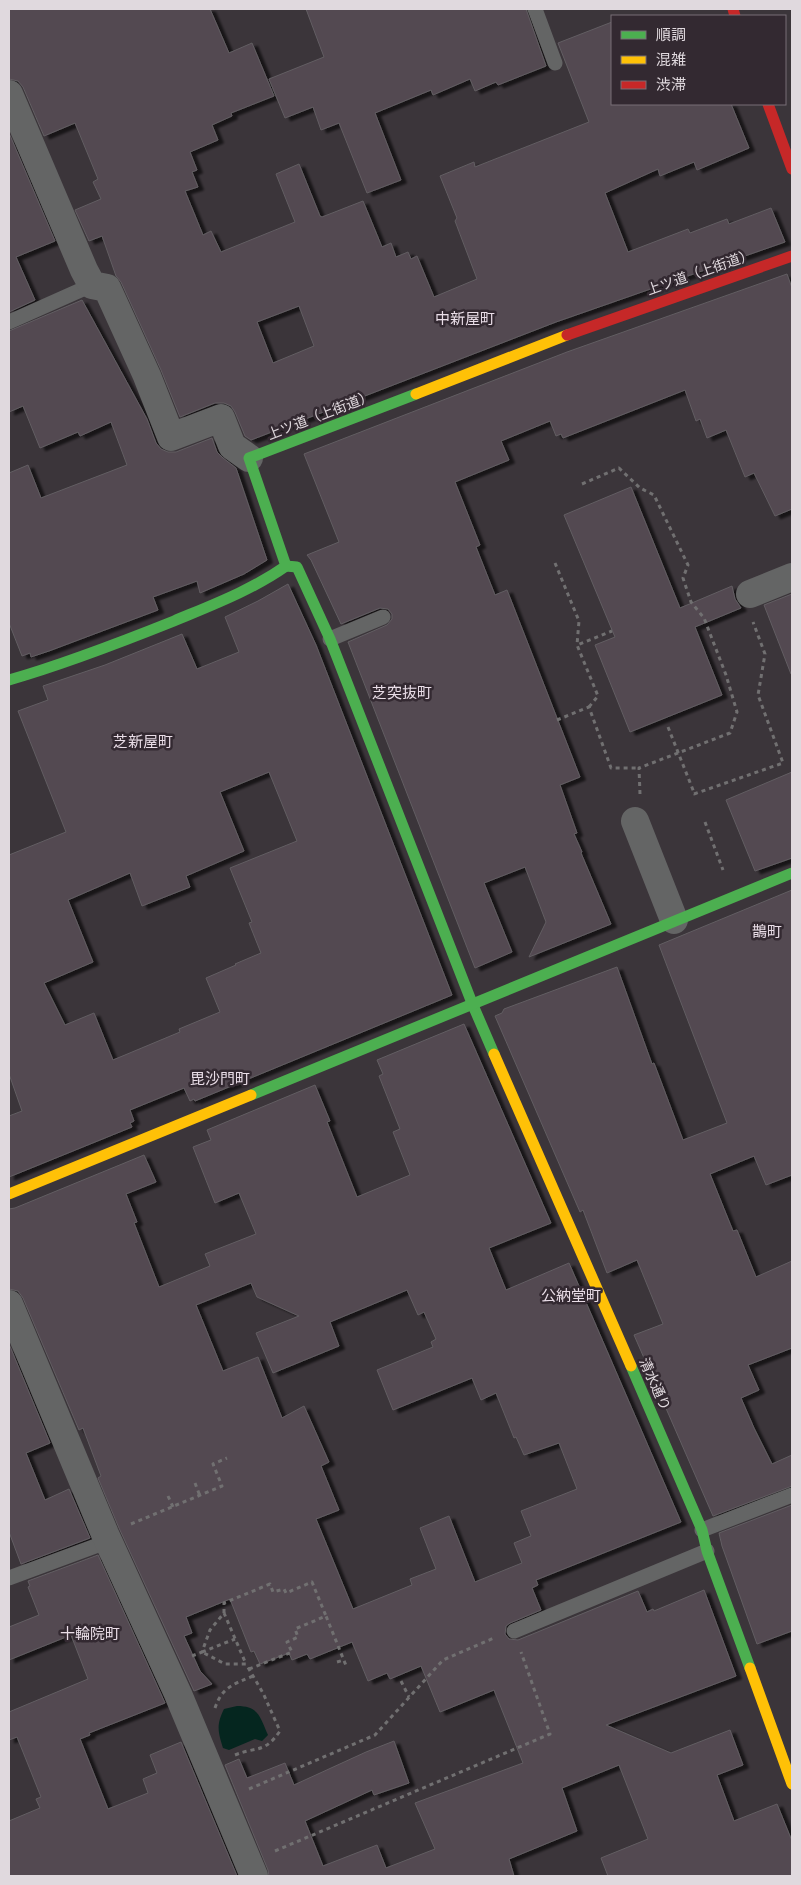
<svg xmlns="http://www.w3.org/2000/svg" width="801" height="1885" font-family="Lora,'Noto Sans JP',serif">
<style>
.water{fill:#05261f}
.building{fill:#534851;stroke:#625e62;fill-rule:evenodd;filter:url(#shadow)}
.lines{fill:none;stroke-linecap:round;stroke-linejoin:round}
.path{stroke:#717071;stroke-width:3;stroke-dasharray:4 4;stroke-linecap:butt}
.lane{stroke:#646565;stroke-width:15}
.street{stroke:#646565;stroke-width:28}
.fast{stroke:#4caf50;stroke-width:11}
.slow{stroke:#ffc107;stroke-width:11}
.jam{stroke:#c62828;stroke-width:11}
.labels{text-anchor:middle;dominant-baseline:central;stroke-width:5;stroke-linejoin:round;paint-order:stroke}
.street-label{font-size:14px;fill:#e0d9de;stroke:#332931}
.neighbourhood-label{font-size:15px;fill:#e9dde7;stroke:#332931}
</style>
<defs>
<filter id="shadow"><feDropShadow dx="5.5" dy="3" stdDeviation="1" flood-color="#0009"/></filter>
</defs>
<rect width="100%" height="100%" fill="#3b353a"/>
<!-- water -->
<path class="water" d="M237 1706C259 1706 260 1717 268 1735L262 1741 255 1739 229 1750 223 1748C218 1732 216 1725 224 1709Z"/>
<!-- building -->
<g class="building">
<path d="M9 9H210L229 53 252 43 274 96 231 113 232 116 212 125 218 140 190 152 197 170 192 172 198 187 185 191 203 235 211 231 221 252 295 222 276 174 299 164 320 216 322 217 363 201 382 247 391 243 396 257 408 252 411 259 417 256 434 297 477 279 455 221 457 218 440 176 474 162 475 167 589 122 558 43 612 22V104H731L749 148 697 170 694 162 660 176 658 169 605 193 628 252 688 229 690 233 727 219 729 224 771 208 785 242 556 322 251 440 245 436 235 412 231 406 224 403H215L180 417 161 370 121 282 116 276 102 236 89 241 75 210 101 199 93 182 98 179 75 123 44 136 23 87 18 81 9 79ZM299 306 314 346 273 363 257 322Z"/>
<polygon points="306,9 526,9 546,66 498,85 496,82 475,91 470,79 433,95 431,90 375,113 401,180 367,193 339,123 321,130 313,107 285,118 269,79 324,57"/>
<polygon points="9,133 55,241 16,257 35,300 9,312"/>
<polygon points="787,274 792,288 792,509 775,516 754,473 745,477 726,430 707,438 700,419 696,421 685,390 563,438 561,434 556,436 550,421 501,441 509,460 455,482 480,545 476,547 495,595 507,590 580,777 560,785 577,833 574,834 582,852 581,853 611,924 529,957 546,922 525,867 484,883 512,952 475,968 348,642 387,625 392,619 392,614 388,609 380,608 341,624 311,560 307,555 339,542 304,454 567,352"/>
<polygon points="82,300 147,419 156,443 161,449 168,452 176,452 212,438 217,452 223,458 236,468 267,560 244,574 200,593 197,581 153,597 158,610 49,651 31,657 30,653 22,656 9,623 9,473 28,465 41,498 127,465 111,422 80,436 78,432 40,448 23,406 9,412 9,331"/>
<polygon points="631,487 680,608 732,586 735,599 741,608 695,627 722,695 630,732 595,645 615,637 564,515"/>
<path d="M288 584 316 645 452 995 195 1101 194 1099 190 1101 184 1088 130 1110 134 1121 130 1123 132 1127 9 1177V1116L22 1111 9 1074V855L66 832 18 711 48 700 43 686 105 665 182 634 197 669 239 652 225 617 258 601ZM269 772 297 841 230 868 252 922 249 923 261 953 235 964 236 965 206 978 220 1012 179 1029 180 1032 113 1060 94 1013 65 1025 44 983 93 962 68 900 130 873 142 906 190 887 186 876 244 851 220 792Z"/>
<polygon points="792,594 792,673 791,674 764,605"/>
<polygon points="792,772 792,858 755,871 726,800"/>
<polygon points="792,890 792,1175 766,1185 754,1156 710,1174 733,1231 737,1230 756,1277 792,1261 792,1348 748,1365 759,1390 741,1398 754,1428 772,1464 792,1455 792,1486 713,1516 634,1335 663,1324 637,1260 607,1273 583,1210 580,1212 495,1016 502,1013 504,1009 617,967 652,1064 654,1063 683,1140 727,1123 659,945"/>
<path d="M464 1024 551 1223 489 1248 506 1290 569 1263 681 1522 536 1580 538 1585 532 1588 541 1610 510 1623 506 1626 505 1634 509 1639 518 1640 638 1591 647 1612 653 1609 654 1611 704 1590 736 1676 606 1725 671 1753 730 1730 743 1765 717 1775 734 1821 777 1804 792 1841V1876H608L601 1858 648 1839 619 1765 562 1788 577 1831 509 1859 514 1876H269L268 1870 225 1765 239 1759 247 1778 285 1763 294 1785 366 1752 394 1741 409 1783 374 1795 372 1790 305 1821 323 1866 377 1845 386 1868 435 1849 415 1803 523 1763 494 1690 440 1712 421 1666 390 1679 387 1673 368 1681 352 1642 310 1659 307 1654 292 1660 289 1653 260 1664 254 1651 251 1652 230 1599 186 1617 192 1633 184 1636 200 1671 212 1684 194 1691 119 1528 98 1478 101 1476 83 1428 79 1430 23 1298 18 1291 9 1289V1209L15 1208 144 1155 156 1182 126 1194 137 1222 134 1223 159 1287 210 1266 205 1254 256 1234 239 1193 215 1203 193 1147 211 1140 207 1130 315 1085 330 1121 327 1122 357 1197 410 1175 393 1132 400 1129 379 1076 383 1074 377 1060ZM251 1283 257 1297 299 1316 256 1333 273 1373 339 1346 330 1322 407 1290 418 1315 424 1312 436 1339 431 1342 433 1347 377 1370 393 1410 472 1378 481 1400 496 1393 514 1438 516 1437 524 1455 559 1443 577 1489 521 1511 531 1536 514 1543 522 1563 475 1582 449 1516 420 1528 436 1569 410 1579 412 1585 353 1609 316 1519 339 1510 321 1466 329 1462 304 1406 282 1418 258 1357 223 1371 196 1305Z"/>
<polygon points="9,1344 50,1443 26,1453 45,1500 69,1489 90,1538 21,1564 9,1532"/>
<polygon points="792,1505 792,1631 757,1644 722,1546 719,1533"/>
<polygon points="98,1555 165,1703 89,1733 90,1735 80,1739 108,1809 148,1793 143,1779 157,1773 150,1755 181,1742 237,1876 9,1876 9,1821 40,1808 36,1799 41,1797 17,1737 9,1740 9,1712 88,1679 71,1635 9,1660 9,1627 39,1615 28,1587 30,1586 28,1581"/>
</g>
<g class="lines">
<!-- path -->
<g class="path">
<polyline points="582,484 619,468 640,488 654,495 688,565 683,578 691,602 704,618 726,675 737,712 730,733 639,768 640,794"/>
<polyline points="555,563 579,621 577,645"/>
<polyline points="589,707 598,696 577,645 612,631"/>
<polyline points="557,720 589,707 611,768 639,768"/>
<polyline points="668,727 695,795"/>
<polyline points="694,794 783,763 758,695 765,654 753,622"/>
<polyline points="705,822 723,870"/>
<polyline points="195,1483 200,1496"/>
<polyline points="168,1496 173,1507"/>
<polyline points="131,1524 222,1486 213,1464 227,1458"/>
<polyline points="224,1613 224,1603 270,1584 273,1592 284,1589 286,1593 312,1582 326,1616"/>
<polyline points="202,1652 235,1639"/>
<polyline points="192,1656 202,1652 210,1630 224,1613 246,1664 225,1664 202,1652"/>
<polyline points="337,1662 344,1660"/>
<polyline points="249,1669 292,1652 287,1642 298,1637 295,1629 326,1616 347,1668"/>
<polyline points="401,1681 409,1697"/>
<path d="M215 1708C222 1687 234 1684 253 1676"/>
<path d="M235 1755C257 1746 264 1754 280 1731L263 1693 246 1664"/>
<polyline points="249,1789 375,1735 443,1660 494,1638"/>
<polyline points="275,1851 550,1734 521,1652"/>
</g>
<!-- lane -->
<g class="lane">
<polyline points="535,9 555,63"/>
<polyline points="9,322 92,285"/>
<polyline points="330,639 383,617"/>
<polyline points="702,1530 792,1495"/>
<polyline points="9,1578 109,1541"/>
<polyline points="514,1631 707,1551"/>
</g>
<!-- street -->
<g class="street">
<polyline points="9,94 84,270 92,285 107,288 147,376 171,437 221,418 232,446 249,458"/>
<polyline points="750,594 792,577"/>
<polyline points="635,821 674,920"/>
<polyline points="9,1304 105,1534 178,1694 254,1876"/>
</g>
<!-- fast -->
<g class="fast">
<polyline points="286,566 297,567 330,639 472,1003 494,1054"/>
<path d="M9 680C65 664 119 643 174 621 212 605 252 590 286 566L249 458 416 394"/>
<polyline points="251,1095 792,873"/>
<polyline points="631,1366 702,1530 707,1551 750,1668"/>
</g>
<!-- slow -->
<g class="slow">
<polyline points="416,394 567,335"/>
<polyline points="494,1054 631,1366"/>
<polyline points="9,1194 251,1095"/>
<polyline points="750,1668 792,1784"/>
</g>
<!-- jam -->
<g class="jam">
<polyline points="733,9 735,16"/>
<polyline points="768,104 792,169"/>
<polyline points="567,335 792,256"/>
</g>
</g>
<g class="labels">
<!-- street labels -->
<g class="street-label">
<text transform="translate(700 272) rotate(-19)">上ツ道（上街道）</text>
<text transform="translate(320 415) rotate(-21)">上ツ道（上街道）</text>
<text transform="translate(655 1384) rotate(66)">清水通り</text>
</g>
<!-- neighbourhood labels -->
<g class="neighbourhood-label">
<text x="465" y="318">中新屋町</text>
<text x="402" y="692">芝突抜町</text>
<text x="143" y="741">芝新屋町</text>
<text x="767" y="931">鵲町</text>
<text x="220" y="1078">毘沙門町</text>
<text x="571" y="1295">公納堂町</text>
<text x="90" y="1633">十輪院町</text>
</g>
</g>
<!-- border -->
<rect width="801" height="1885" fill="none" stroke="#e0d9de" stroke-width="20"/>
<!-- legend -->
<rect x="611" y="15" width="175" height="90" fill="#332931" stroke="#786f76"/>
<rect x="621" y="31" width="25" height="8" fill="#4caf50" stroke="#786f76"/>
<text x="656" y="40" font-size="15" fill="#e0d9de">順調</text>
<rect x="621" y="56" width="25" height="8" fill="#ffc107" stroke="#786f76"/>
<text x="656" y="65" font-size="15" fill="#e0d9de">混雑</text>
<rect x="621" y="81" width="25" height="8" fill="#c62828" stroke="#786f76"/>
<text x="656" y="90" font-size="15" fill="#e0d9de">渋滞</text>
</svg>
